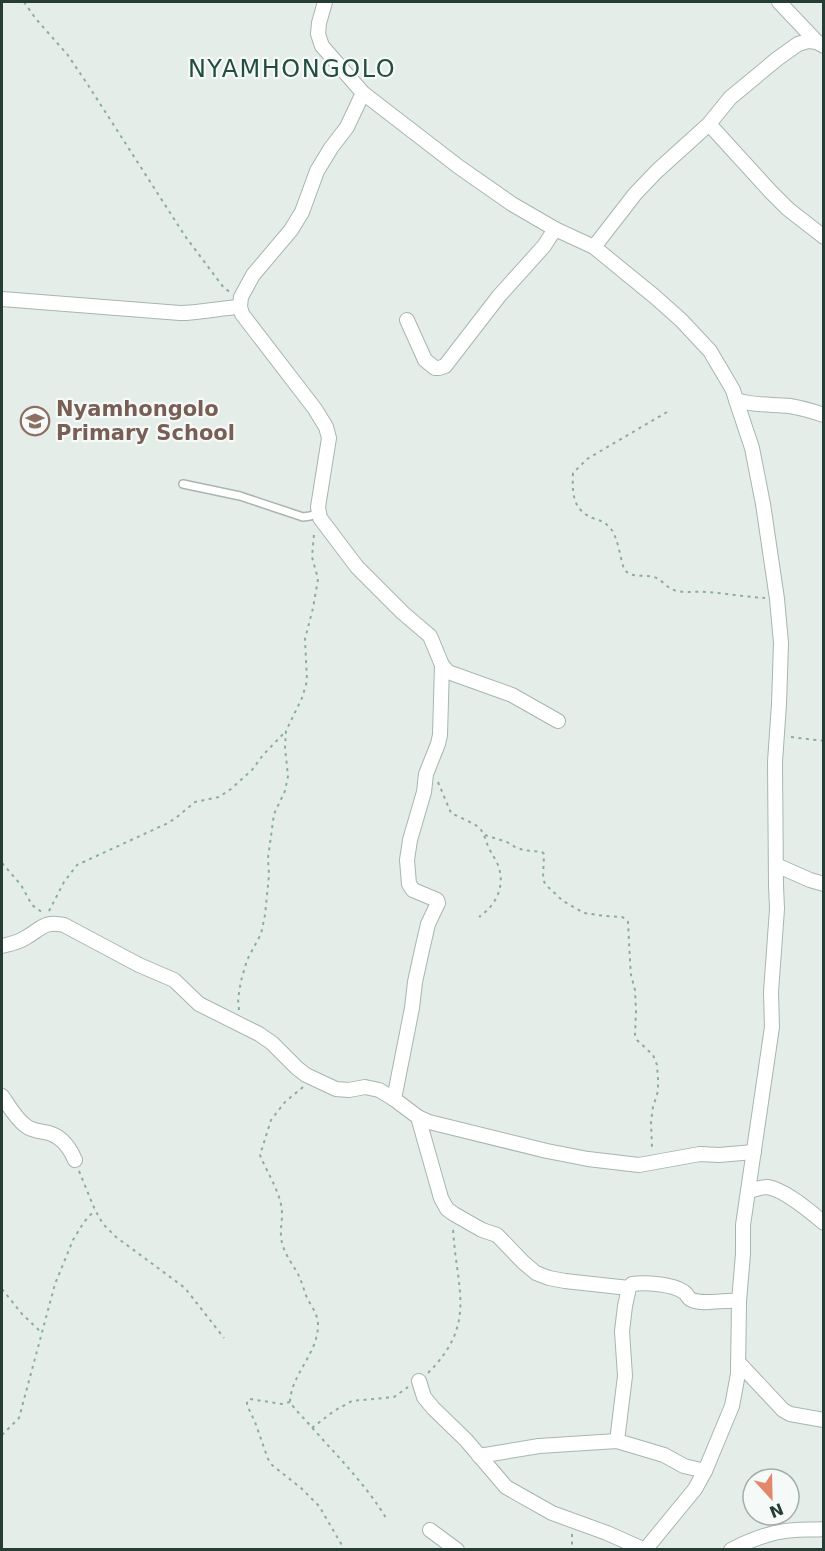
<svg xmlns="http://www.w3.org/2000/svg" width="825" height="1551" font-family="'DejaVu Sans',sans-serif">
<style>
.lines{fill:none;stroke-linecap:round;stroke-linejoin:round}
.lane-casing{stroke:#a8b5b0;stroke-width:10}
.street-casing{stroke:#a8b5b0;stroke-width:16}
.path{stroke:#89ada1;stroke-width:2;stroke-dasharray:3 4.5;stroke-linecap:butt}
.lane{stroke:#fff;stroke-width:7}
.street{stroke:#fff;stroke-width:14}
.labels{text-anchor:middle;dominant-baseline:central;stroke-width:4.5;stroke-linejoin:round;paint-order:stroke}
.education-label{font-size:21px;font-weight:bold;fill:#785e54;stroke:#f5f9f7;text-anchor:start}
.quarter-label{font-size:24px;letter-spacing:1.5px;fill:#244d42;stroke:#f5f9f7}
</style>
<rect width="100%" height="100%" fill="#e5ede9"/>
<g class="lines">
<!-- lane casing -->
<g class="lane-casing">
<polyline id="lane" points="183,484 240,496 303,517 310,516 318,513"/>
</g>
<!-- street casing -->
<g class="street-casing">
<g id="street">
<polyline points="325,2 319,23 318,34 322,46 363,93 459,167 512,204 555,229 594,247 654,296 681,320 710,351 733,390 736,400 752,448 763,504 777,599 781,643 779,704 775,762 776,885 777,909 771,992 772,1027 743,1225 743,1254 739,1301 738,1374 732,1406 705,1471 695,1489 645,1550"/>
<polyline points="779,2 817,42"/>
<polyline points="363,93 347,127 331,148 317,171 302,212 291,230 253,275 241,297 240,307 242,314 315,409 326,427 329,438 318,507 320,518 357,567 403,613 430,636 442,665 448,672 512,695 558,721"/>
<polyline points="709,124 770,191 788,209 824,237"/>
<polyline points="594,247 635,194 657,171 709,124 730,98 777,59 798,44 808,41 817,42 824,46"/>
<path d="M2 299 180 313C200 313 219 308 240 307"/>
<polyline points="407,320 425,360 435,368 439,368 445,366 499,296 544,246 555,229"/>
<path d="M736 400C754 406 772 404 790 406 802 408 812 411 824 415"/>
<polyline points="776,865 810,880 824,884"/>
<path d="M2 946C10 944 17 943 25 938 40 930 44 920 64 925L139 965 174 980 199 1004 259 1034 272 1043 297 1068 306 1075 336 1089 349 1090 365 1087 379 1090 394 1099 418 1117 429 1122 547 1151 588 1159 639 1165 700 1154 719 1155 754 1152"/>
<path d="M2 1096C9 1106 16 1119 26 1126 31 1130 38 1131 44 1132 60 1134 69 1146 75 1160"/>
<polyline points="394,1099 412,1008 415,982 422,950 428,924 438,903 437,900 413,890 409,884 407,860 410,840 424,792 426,774 438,744 440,735 442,665"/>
<polyline points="418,1117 441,1198 447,1209 454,1214 482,1230 497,1235 523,1262 536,1273 549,1278 565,1281 629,1288"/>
<path d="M748 1191C754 1190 761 1187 767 1187 784 1189 811 1212 824 1223"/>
<polyline points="738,1362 783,1410 790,1414 824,1420"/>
<polyline points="419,1381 424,1397 433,1408 466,1440 506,1487 552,1513 607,1533 645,1550"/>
<path d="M617 1441 625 1376 622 1331 625 1306 629 1288 632 1284C645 1282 673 1284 684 1292 687 1294 688 1298 690 1299 702 1306 725 1299 739 1301"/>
<polyline points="479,1456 539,1446 617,1441 664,1455 684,1466 705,1471"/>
<polyline points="430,1530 457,1550"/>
<path d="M731 1550C750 1540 773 1531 795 1530 804 1529 814 1530 824 1529"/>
</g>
</g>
<!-- path -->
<g class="path">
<polyline points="24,2 36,19 67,54 88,85 185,236 224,288 230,292"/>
<path d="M667 412 587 459 573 473C572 495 573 511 595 519 602 521 606 523 611 529 618 538 620 557 624 569 631 579 643 574 654 577 663 580 667 589 677 591 686 593 696 591 705 592 725 593 745 597 765 598"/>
<polyline points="791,737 824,741"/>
<path d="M438 782 451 813C459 817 469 821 477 826 484 831 485 839 488 846 491 854 497 860 499 868 505 888 495 906 479 917"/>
<polyline points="485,835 507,842 515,847 523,850 542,852 544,854 543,878 545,884 563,901 584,913 605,916 622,917 626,919 628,922 630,961 631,975 635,990 636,1011 635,1035 637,1040 653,1055 657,1065 658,1079 658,1091 653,1107 651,1121 652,1148"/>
<polyline points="2,863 21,885 32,905 43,913"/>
<polyline points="49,911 64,882 77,865 168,823 177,817 195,802 219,797 231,789 252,770 263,755 286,731"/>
<polyline points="239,1010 238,999 241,981 247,960 261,934 265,915 269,875 268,858 274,814 285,791 288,776 285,748 286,731 302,698 307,681 305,639 313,608 318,579 312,557 314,534"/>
<path d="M303 1087 285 1102 271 1120 260 1155C267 1173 282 1194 282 1214 282 1225 279 1235 283 1246 286 1256 293 1265 298 1274 302 1282 304 1291 308 1300 313 1308 318 1316 318 1325 318 1354 291 1374 290 1402 295 1410 302 1416 308 1423 335 1454 365 1483 386 1518"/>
<polyline points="79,1171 95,1210 103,1224 116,1237 185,1288 224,1338"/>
<polyline points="2,1289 22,1314 42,1333"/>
<path d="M428 1373C478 1323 456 1289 453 1228"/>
<polyline points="290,1402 282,1404 250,1399 247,1401 247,1405 255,1422 268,1459 272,1465 301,1488 319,1506 343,1547"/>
<polyline points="312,1428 334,1411 352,1401 394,1397 408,1387"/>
<polyline points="2,1435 19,1418 55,1284 73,1240 84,1222 95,1210"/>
<polyline points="572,1534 572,1550"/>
</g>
<!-- lane -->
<use href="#lane" class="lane"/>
<!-- street -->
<use href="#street" class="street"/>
</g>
<!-- icons -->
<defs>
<g id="school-ring" transform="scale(1.5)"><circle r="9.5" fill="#f5f9f7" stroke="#8d6e63" stroke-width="1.5"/><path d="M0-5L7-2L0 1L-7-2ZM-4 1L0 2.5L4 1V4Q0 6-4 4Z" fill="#8d6e63"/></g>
</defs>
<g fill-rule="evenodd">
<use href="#school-ring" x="35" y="421"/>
</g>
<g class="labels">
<!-- education labels -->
<g class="education-label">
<text x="56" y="409">Nyamhongolo<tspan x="56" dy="24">Primary School</tspan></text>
</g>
<!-- quarter labels -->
<g class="quarter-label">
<text x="292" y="69">NYAMHONGOLO</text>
</g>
</g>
<!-- border -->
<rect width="825" height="1551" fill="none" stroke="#263d36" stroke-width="6"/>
<!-- north arrow -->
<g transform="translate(771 1497) rotate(158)"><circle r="28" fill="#f5f9f7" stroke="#a2aeaa" stroke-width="1.5"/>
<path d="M0-4.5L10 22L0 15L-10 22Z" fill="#e3876c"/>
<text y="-9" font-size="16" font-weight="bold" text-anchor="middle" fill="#263d36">N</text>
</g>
</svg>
